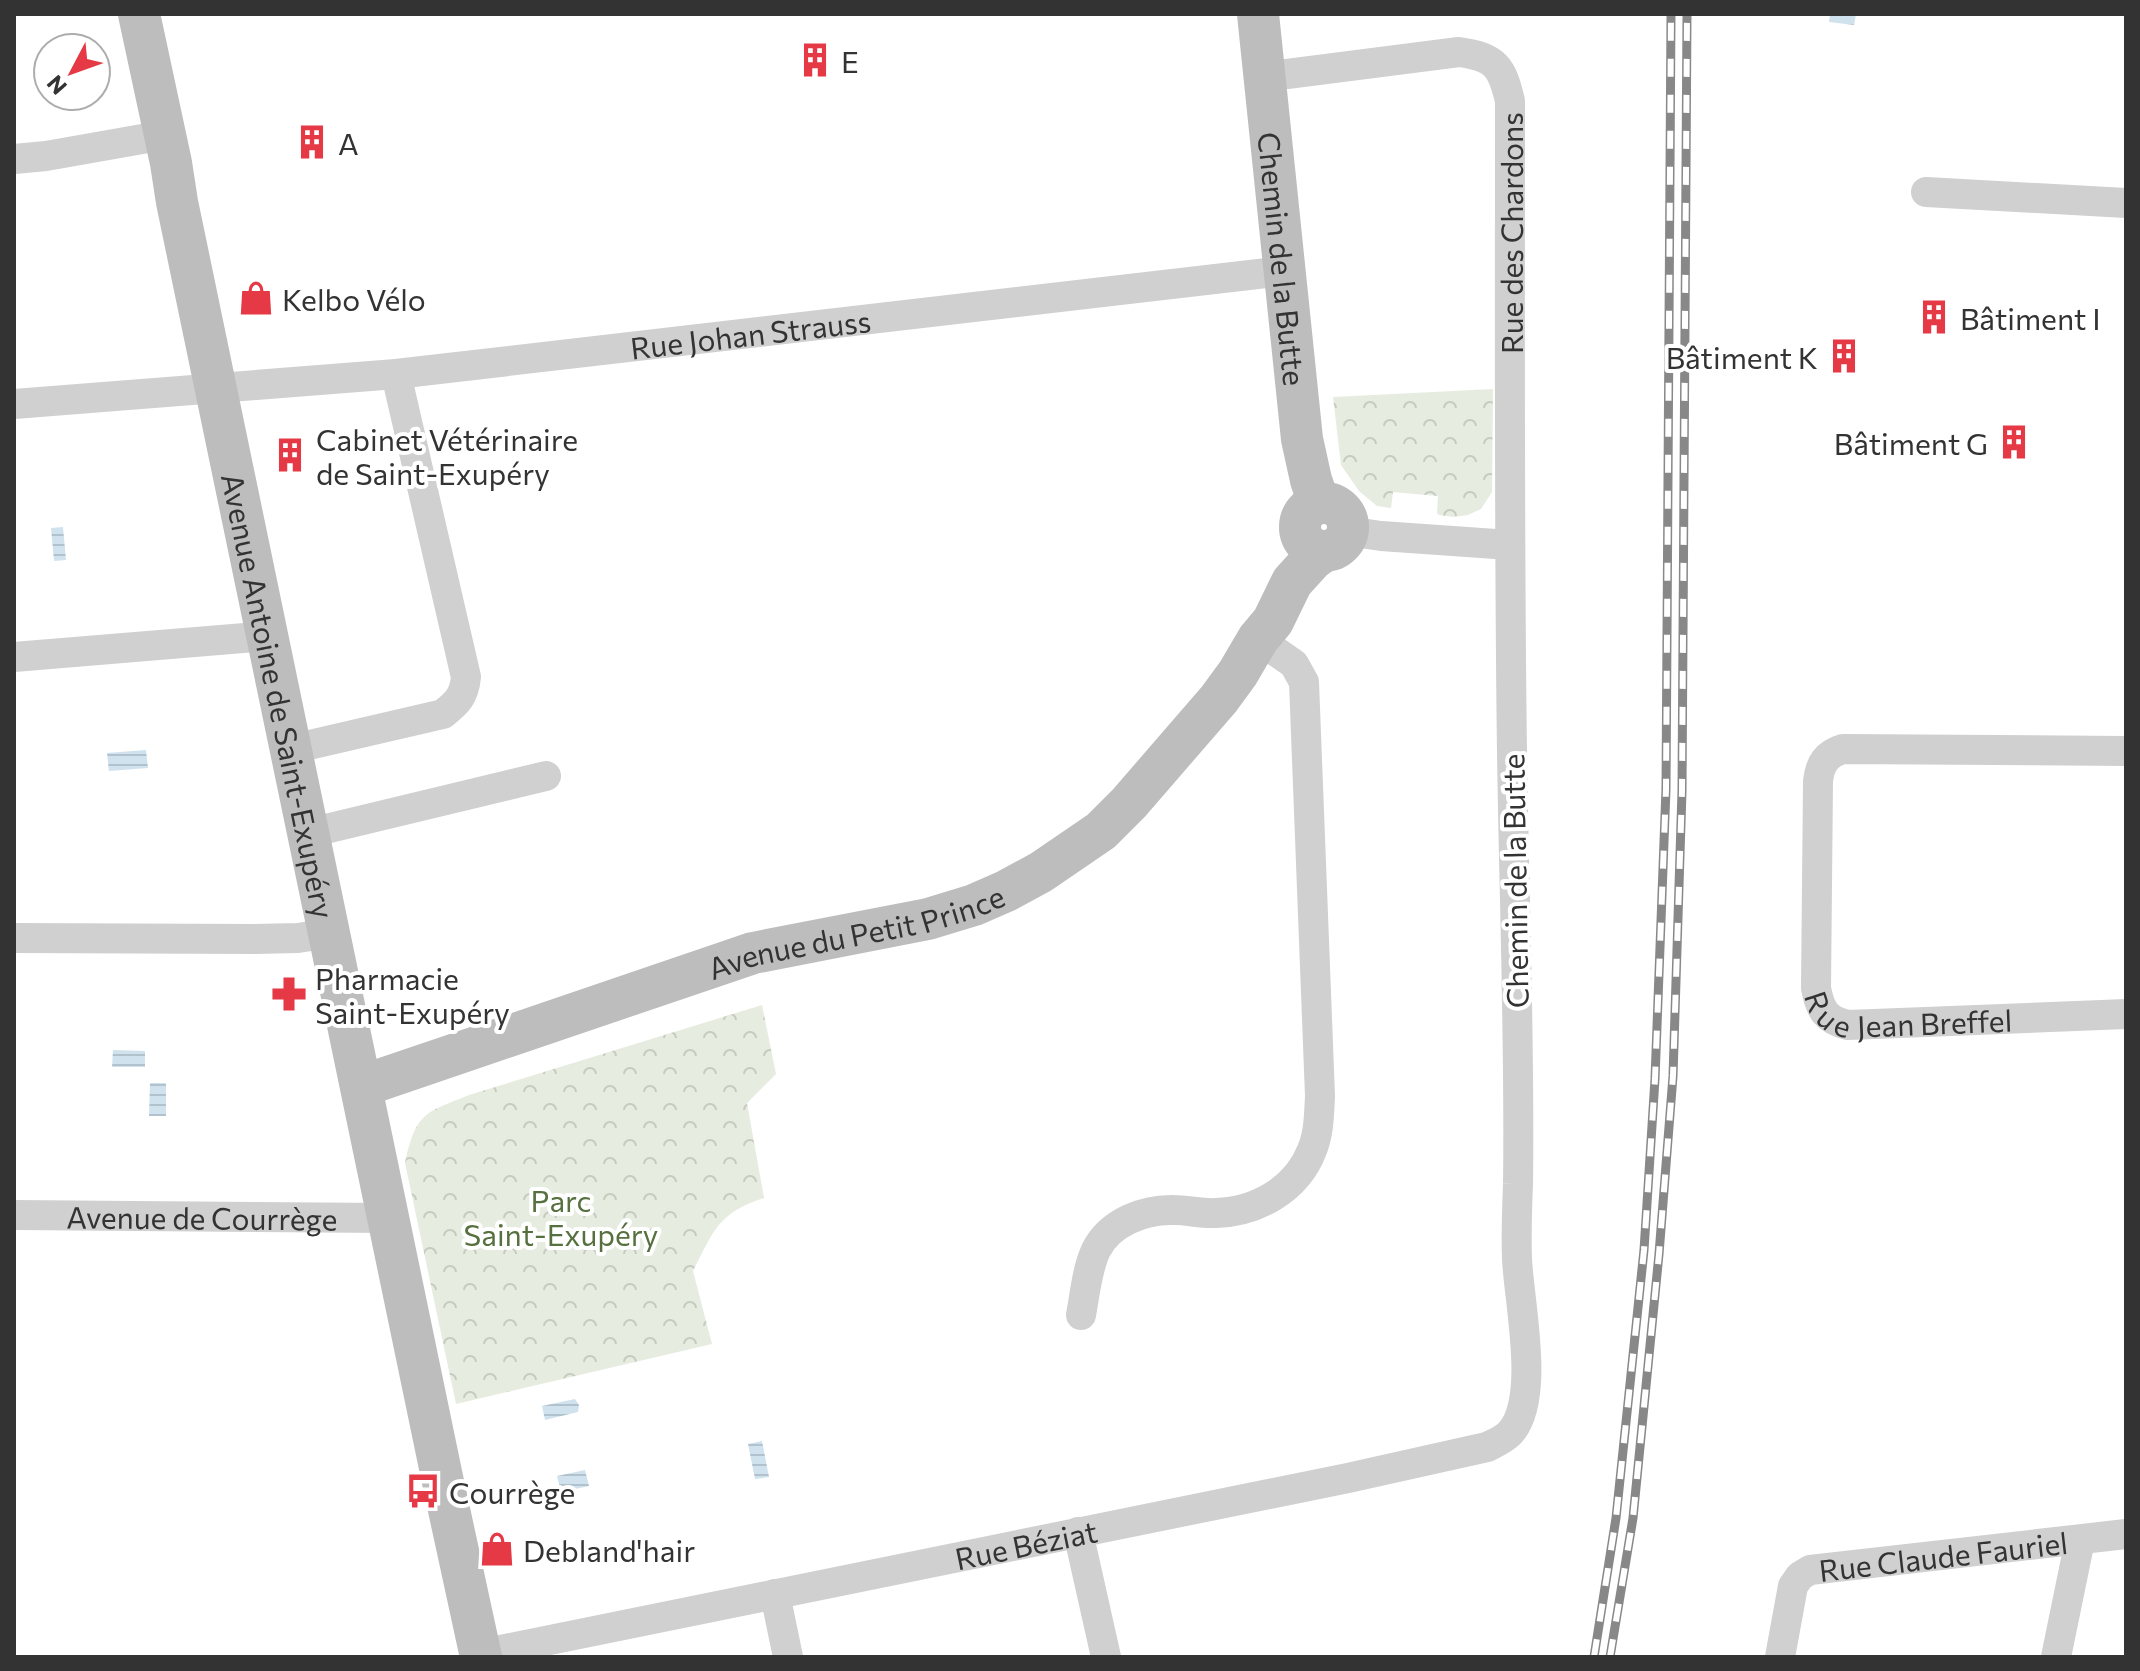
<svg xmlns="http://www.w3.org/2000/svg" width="2140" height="1671" font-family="Commissioner,sans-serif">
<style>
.park{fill:url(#park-crowns)}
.water{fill:url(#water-rules)}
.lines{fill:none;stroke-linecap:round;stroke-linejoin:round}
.street{stroke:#d0d0d0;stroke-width:30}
.secondary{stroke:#bdbdbd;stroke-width:42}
.rail-casing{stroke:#888;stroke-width:9}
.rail{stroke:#fff;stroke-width:6;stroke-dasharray:18;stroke-linecap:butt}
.labels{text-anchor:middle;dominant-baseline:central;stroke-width:8;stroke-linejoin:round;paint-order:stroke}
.poi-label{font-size:30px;fill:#333;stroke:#fff;text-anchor:start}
.street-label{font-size:30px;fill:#333;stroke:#fff}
.park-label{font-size:30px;fill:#56703f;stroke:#fff}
</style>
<defs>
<pattern id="park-crowns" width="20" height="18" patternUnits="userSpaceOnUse" patternTransform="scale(2)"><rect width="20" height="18" fill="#e6ecdf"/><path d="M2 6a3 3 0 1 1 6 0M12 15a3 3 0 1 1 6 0" fill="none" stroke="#c6cbc0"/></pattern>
<pattern id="water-rules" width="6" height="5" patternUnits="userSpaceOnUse" patternTransform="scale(2)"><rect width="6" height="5" fill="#cfe2ee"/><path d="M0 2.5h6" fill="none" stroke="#b2c2cd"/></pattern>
</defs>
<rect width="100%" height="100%" fill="#fff"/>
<!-- park -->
<g class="park">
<polygon points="1493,389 1492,492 1481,509 1468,515 1454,517 1439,515 1437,513 1438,496 1393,492 1391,508 1377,506 1359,491 1341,465 1333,397"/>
<path d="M762 1005 776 1074 747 1103 764 1198C718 1213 714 1230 693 1271L712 1344 456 1404 405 1163C416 1113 424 1113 469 1095Z"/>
</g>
<!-- water -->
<g class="water">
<polygon points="1830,14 1856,14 1854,25 1829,22"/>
<polygon points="63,527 66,560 54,561 51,528"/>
<polygon points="146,750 148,768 109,771 107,753"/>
<polygon points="113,1050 145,1051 145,1067 112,1067"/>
<polygon points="150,1083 166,1083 166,1116 149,1116"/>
<polygon points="575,1399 579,1405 578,1412 545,1420 542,1406"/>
<polygon points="762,1441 769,1477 755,1479 748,1444"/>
<polygon points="585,1470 589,1486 561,1492 557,1476"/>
</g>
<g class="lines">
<!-- street -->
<g class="street">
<polyline points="14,159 46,156 165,135"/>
<polyline points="1926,192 2126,203"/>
<path id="s1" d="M14 404 396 374 1284 271"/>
<polyline points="1347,531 1381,536 1510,545"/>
<polyline points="14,657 268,636"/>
<path d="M292 749 443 714C458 702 464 696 466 677L396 374"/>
<path id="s2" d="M2126 751 1843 749C1826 754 1820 764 1818 781L1816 988C1820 1010 1826 1020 1848 1025L2126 1014"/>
<polyline points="309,833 546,776"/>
<polyline points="14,938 254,939 298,938 330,933"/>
<path id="s3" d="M14 1215 389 1218"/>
<path d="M1081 1315C1085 1294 1087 1269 1096 1250 1110 1222 1145 1209 1174 1210 1188 1210 1202 1214 1216 1213 1257 1212 1297 1189 1312 1150 1319 1133 1319 1115 1320 1096L1304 682 1294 664 1258 639"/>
<polyline points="1078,1532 1106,1657"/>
<polyline points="775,1594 788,1657"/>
<path id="s4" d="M481 1654 1348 1478 1487 1447C1495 1443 1503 1440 1510 1433 1541 1399 1519 1303 1517 1259 1516 1234 1517 1209 1518 1184 1520 1040 1514 896 1512 752 1509 535 1510 318 1510 101 1502 67 1496 57 1459 52L1287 74H1264"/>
<path id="s5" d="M1780 1657 1793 1586 1800 1576 1810 1570 2126 1534"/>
<polyline points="2056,1657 2080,1540"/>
</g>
<!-- secondary -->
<g class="secondary">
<path id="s6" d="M139 14 171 163 177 202 443 1482 481 1657"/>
<path id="s7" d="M1258 14 1302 439 1311 480 1319 503"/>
<circle cx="1324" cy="527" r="24"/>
<path id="s8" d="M362 1086 753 953 928 919 974 905 1006 891 1041 872 1101 831 1129 803 1219 699 1238 673 1258 639 1273 621 1292 582 1312 560 1324 551"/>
</g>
<!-- rail casing -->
<g class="rail-casing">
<g id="rail">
<polyline points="1594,1657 1616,1518 1644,1250 1655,1079 1666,789 1671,14"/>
<polyline points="1610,1657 1633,1518 1659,1254 1673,1076 1682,791 1687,14"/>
</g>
</g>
<!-- rail -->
<use href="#rail" class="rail"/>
</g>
<!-- icons -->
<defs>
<g id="building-bare" transform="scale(2.76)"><path d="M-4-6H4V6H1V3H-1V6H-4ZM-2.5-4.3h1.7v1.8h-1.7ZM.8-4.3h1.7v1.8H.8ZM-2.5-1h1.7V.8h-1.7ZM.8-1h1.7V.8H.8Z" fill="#e63946" stroke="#fff" stroke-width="2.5" paint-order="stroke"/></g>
<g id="shop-bare" transform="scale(2.76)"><path d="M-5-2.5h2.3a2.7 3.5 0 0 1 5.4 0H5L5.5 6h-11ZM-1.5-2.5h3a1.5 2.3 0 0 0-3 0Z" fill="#e63946" stroke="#fff" stroke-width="2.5" paint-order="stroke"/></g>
<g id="pharmacy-bare" transform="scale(2.76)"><path d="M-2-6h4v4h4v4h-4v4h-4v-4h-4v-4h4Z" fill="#e63946" stroke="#fff" stroke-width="2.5" paint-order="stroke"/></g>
<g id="bus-bare" transform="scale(2.76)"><path d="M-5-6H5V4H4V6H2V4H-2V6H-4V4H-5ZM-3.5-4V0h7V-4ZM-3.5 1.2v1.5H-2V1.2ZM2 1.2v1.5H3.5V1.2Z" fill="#e63946" stroke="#fff" stroke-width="2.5" paint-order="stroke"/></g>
</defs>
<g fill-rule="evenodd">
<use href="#building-bare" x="815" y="60"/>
<use href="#building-bare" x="312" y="142"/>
<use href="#shop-bare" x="256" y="298"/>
<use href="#building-bare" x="1934" y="317"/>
<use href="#building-bare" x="1844" y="356"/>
<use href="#building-bare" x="2014" y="442"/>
<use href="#building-bare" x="290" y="455"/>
<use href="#pharmacy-bare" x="289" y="994"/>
<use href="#bus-bare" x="423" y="1491"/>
<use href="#shop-bare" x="497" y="1549"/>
</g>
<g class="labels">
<!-- poi labels -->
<g class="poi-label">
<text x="841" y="60">E</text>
<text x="338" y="142">A</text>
<text x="282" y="298">Kelbo Vélo</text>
<text x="1960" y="317">Bâtiment I</text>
<text x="1818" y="356" text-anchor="end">Bâtiment K</text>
<text x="316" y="438">Cabinet Vétérinaire<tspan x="316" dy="34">de Saint-Exupéry</tspan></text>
<text x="1988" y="442" text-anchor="end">Bâtiment G</text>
<text x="315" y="977">Pharmacie<tspan x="315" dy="34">Saint-Exupéry</tspan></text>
<text x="449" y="1491">Courrège</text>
<text x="523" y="1549">Debland'hair</text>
</g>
<!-- street labels -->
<g class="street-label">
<text stroke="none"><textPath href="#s4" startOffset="2258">Rue des Chardons</textPath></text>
<text stroke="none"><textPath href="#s7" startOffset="246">Chemin de la Butte</textPath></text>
<text stroke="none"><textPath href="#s1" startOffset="740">Rue Johan Strauss</textPath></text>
<text stroke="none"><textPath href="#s6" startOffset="696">Avenue Antoine de Saint-Exupéry</textPath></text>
<text transform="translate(1514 881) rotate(-91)">Chemin de la Butte</text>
<text stroke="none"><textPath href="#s8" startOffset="518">Avenue du Petit Prince</textPath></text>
<text stroke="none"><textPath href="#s2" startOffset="644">Rue Jean Breffel</textPath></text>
<text stroke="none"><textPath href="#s3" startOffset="188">Avenue de Courrège</textPath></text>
<text stroke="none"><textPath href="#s4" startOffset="556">Rue Béziat</textPath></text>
<text stroke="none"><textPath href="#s5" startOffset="230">Rue Claude Fauriel</textPath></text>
</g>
<!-- park labels -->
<g class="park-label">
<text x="561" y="1199">Parc<tspan x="561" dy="34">Saint-Exupéry</tspan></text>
</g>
</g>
<!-- border -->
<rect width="2140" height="1671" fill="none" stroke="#333333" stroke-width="32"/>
<!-- north arrow -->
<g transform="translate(72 72) rotate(229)"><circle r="38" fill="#ffffff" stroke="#adadad" stroke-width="2"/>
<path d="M0-6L14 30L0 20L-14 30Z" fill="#e63946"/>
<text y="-12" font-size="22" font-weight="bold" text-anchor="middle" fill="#333333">N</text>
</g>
</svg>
